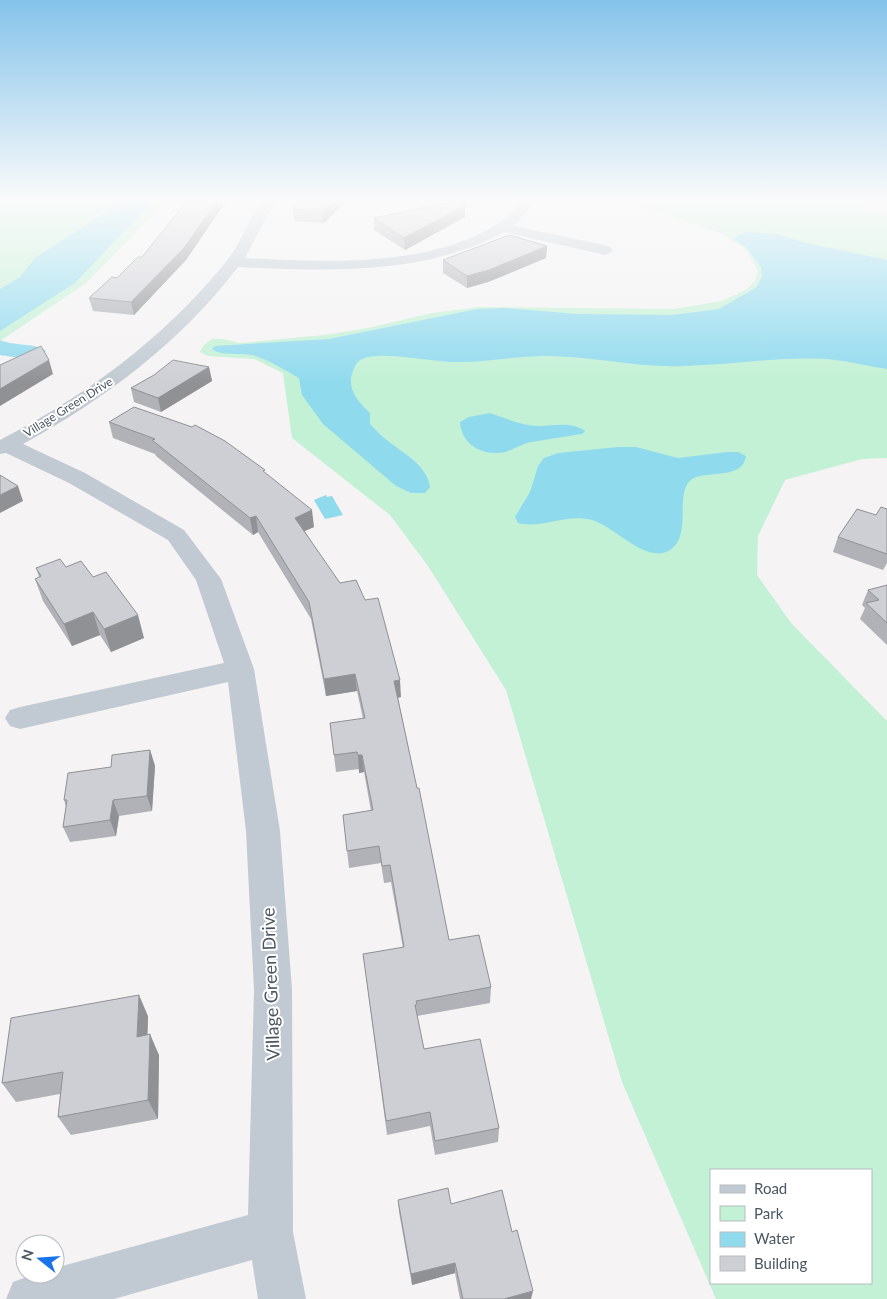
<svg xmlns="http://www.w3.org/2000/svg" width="887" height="1299" font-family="Lato,sans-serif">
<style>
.green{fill:#c3f1d5;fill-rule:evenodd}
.water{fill:#90daee}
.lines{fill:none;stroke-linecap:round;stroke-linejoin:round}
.minor{fill:#c1cad2;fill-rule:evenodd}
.wall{fill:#b0b2b7}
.shaded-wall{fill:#909195}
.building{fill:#cdcfd5;stroke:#909195}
.labels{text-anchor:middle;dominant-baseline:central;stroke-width:4;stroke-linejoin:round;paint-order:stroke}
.far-street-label{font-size:12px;fill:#4a5661;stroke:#fff}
.near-street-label{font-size:18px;fill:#4a5661;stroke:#fff}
</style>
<rect width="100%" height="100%" fill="#f5f3f3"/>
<!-- green -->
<g class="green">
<polygon points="0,201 167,201 86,283 0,341"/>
<path d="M640 201H838L887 214V458L862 459 785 480 758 536 757 575 791 623 887 721V1299H716L622 1082 506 690 428 566 390 515 292 438 283 373 254 359 208 356 200 352 203 346 212 339H222L240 343 324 335 368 328 432 313 479 307 674 309 722 301 747 289 755 281 758 271 746 250 721 233 643 208ZM711 1170H871V1283H711Z"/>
</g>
<!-- water -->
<g class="water">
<polygon points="126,201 157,201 145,209 75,283 0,331 0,289 20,277 35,258 98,217"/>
<path d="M748 232 777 234 802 242 887 260V369C867 366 848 361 828 359 780 356 732 365 684 366 638 368 592 356 545 356 515 356 485 363 455 362 435 362 380 351 365 358 358 360 355 365 353 371 346 389 358 401 370 413V424C376 430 381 436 388 441 403 453 427 465 430 487L425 493H411L396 486 323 424 302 395 299 378C284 370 269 360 252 355 239 352 223 357 212 349L215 346 329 339 477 309 504 308 578 314 672 315 719 309 757 287 762 276 761 267 747 248 733 239 739 234Z"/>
<path d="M0 340C12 346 38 343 46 351 37 361 13 357 0 355Z"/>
<path d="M490 413C502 417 516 423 528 425 548 429 567 419 585 431L582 434C565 437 548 439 531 442 522 444 514 449 506 452 484 457 461 445 460 422L469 417Z"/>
<path d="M618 447H636L678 458 727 452H738L746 456C743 479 710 471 694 478 672 489 694 534 670 550 647 565 614 526 592 520 567 513 542 529 518 523L515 517 530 492 538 466 544 458 558 453Z"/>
<polygon points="326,495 327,497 332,496 343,515 325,519 314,500"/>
</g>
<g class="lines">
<!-- minor -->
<path class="minor" d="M263 201H278L267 216 245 258C325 262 430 268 499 223 507 218 514 208 521 201H536L514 226 605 245 610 247 613 250 610 253 605 255 504 232C424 276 327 271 238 267 181 342 105 399 23 444L85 473 184 530 221 579 254 669 280 831 292 990 293 1232 306 1299H258L252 1260 114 1299H6L13 1282 35 1274H55V1268L248 1215 254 990 246 831 228 682 20 729 10 726 5 718 10 710 20 707 224 663 196 580 168 540 69 483 6 453 0 454V440C86 396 164 338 225 263 241 244 248 220 263 201Z"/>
</g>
<!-- wall -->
<g class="wall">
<polygon points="186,201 229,201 227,204 224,204 186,260 134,315 93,311 89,298 117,278 142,257 187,201"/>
<polygon points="300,201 346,201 324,223 294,221 293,209"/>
<polygon points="465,217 405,250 374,230 374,218"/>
<polygon points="547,246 546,258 488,282 467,288 443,273 443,260"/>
<polygon points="209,367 212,381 161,412 134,402 131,388"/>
<polygon points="109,422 265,473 314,527 305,531 401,697 398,698 449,940 491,987 490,1003 417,1016 424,1049 499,1128 498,1142 435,1155 430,1126 387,1135 363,954 403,948 391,882 384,883 381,863 349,868 343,815 371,811 364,772 359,773 359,769 336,772 330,723 363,719 357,691 326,696 311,619 258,532 253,535 156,456 155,454 113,438"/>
<polygon points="887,509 887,563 883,570 833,552 838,537"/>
<polygon points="66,567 93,577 144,638 111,652 100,635 72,646 43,601 35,579 39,577 36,568"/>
<polygon points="887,585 887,645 860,619 865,608 862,605 868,590"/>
<polygon points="150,750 155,766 152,811 119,816 116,836 70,842 63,827 66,807 64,800 111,767"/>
<polygon points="148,1016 147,1035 159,1055 158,1119 71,1135 58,1117 60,1094 16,1102 2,1083"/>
<polygon points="398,1200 451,1204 512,1232 531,1299 460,1299 455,1273 412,1285 399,1212"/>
</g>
<!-- shaded-wall -->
<g class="shaded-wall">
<polygon points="217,201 224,201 224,204 186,260 134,315 131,302"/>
<polygon points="333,201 346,201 324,223 323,211"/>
<polygon points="465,205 465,217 405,250 404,238"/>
<polygon points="547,246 546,258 488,282 467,288 467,276"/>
<polygon points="49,360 53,374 0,406 0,389"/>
<polygon points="209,367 212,381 161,412 158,398"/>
<polygon points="18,486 23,501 0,513 0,495"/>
<polygon points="312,510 314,527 297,534 295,518"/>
<polygon points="256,516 258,532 253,535 250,518"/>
<polygon points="93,612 100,635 72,646 64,624"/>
<polygon points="138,615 144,638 111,652 104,629"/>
<polygon points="355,674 357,691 326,696 324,679"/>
<polygon points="400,680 401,697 395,698 394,681"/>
<polygon points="150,750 155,766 152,811 147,796"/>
<polygon points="358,755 362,755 364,772 359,773"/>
<polygon points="113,800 119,816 116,836 110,820"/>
<polygon points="139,995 148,1016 147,1057 137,1037"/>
<polygon points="150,1034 159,1055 158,1119 148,1100"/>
<polygon points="455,1263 455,1273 412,1285 411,1274"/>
<polygon points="533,1291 531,1299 504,1299"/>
</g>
<!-- building -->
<g class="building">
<polygon points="187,201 217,201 184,248 131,302 89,298 112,277 117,278 138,257 142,257"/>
<polygon points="300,201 333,201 323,211 293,209"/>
<polygon points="456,201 464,201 465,205 404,238 374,218"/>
<polygon points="509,235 547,246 489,270 467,276 443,260"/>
<polygon points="41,346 49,360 0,389 0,365"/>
<polygon points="173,360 209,367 158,398 131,388 154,375"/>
<polygon points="134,407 192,427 195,425 225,441 265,470 263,471 312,510 295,518 340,583 356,580 365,600 378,598 400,680 394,681 417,788 419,788 449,940 479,935 491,987 416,1001 417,1004 415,1005 424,1049 480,1039 499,1128 435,1141 430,1112 386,1121 363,954 404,947 390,865 382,866 379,846 347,851 343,815 373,810 362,755 358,755 357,752 334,755 330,723 365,718 355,674 324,679 309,602 256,516 250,518 152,440 155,439 109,422"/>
<polygon points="0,475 18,486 0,495"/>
<polygon points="881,507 887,509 887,554 838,537 857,509 876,515"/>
<polygon points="60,559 66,567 81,561 93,577 106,572 138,615 104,629 93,612 64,624 35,579 41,576 36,568"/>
<polygon points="887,585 887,623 866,603 879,600 868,590"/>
<polygon points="150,750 147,796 113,800 110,820 63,827 67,800 64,800 68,773 111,767 112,755"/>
<polygon points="139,995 137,1037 150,1034 148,1100 58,1117 63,1072 2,1083 11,1018"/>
<polygon points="448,1188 451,1204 502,1190 512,1232 517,1230 533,1291 504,1299 463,1299 455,1263 411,1274 398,1200"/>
</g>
<!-- sky -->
<linearGradient id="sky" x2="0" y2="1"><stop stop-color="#85c3ea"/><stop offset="0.52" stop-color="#fafafa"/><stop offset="1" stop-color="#fafafa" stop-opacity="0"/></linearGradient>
<rect width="887" height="383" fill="url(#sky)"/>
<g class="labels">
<!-- far-street labels -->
<g class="far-street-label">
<text transform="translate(68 407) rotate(-32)">Village Green Drive</text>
</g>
<!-- near-street labels -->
<g class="near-street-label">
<text transform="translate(270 984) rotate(-92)">Village Green Drive</text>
</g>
</g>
<!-- legend -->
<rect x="710" y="1169" width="162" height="115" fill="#ffffff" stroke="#b7bbc0"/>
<rect x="720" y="1185" width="25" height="8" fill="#c1cad2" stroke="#b7bbc0"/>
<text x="754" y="1194" font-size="15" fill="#4a5661">Road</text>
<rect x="720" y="1206" width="25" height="15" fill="#c3f1d5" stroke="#b7bbc0"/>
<text x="754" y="1219" font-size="15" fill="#4a5661">Park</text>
<rect x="720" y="1232" width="25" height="15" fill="#90daee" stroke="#b7bbc0"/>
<text x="754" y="1244" font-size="15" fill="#4a5661">Water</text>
<rect x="720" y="1256" width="25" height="15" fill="#cdcfd5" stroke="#b7bbc0"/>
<text x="754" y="1269" font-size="15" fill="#4a5661">Building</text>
<!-- north arrow -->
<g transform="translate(40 1259) rotate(287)"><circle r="24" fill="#ffffff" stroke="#b7bbc0"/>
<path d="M0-4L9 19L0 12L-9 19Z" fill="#1a73e8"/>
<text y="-8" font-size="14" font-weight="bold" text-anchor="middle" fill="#4a5661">N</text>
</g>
</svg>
